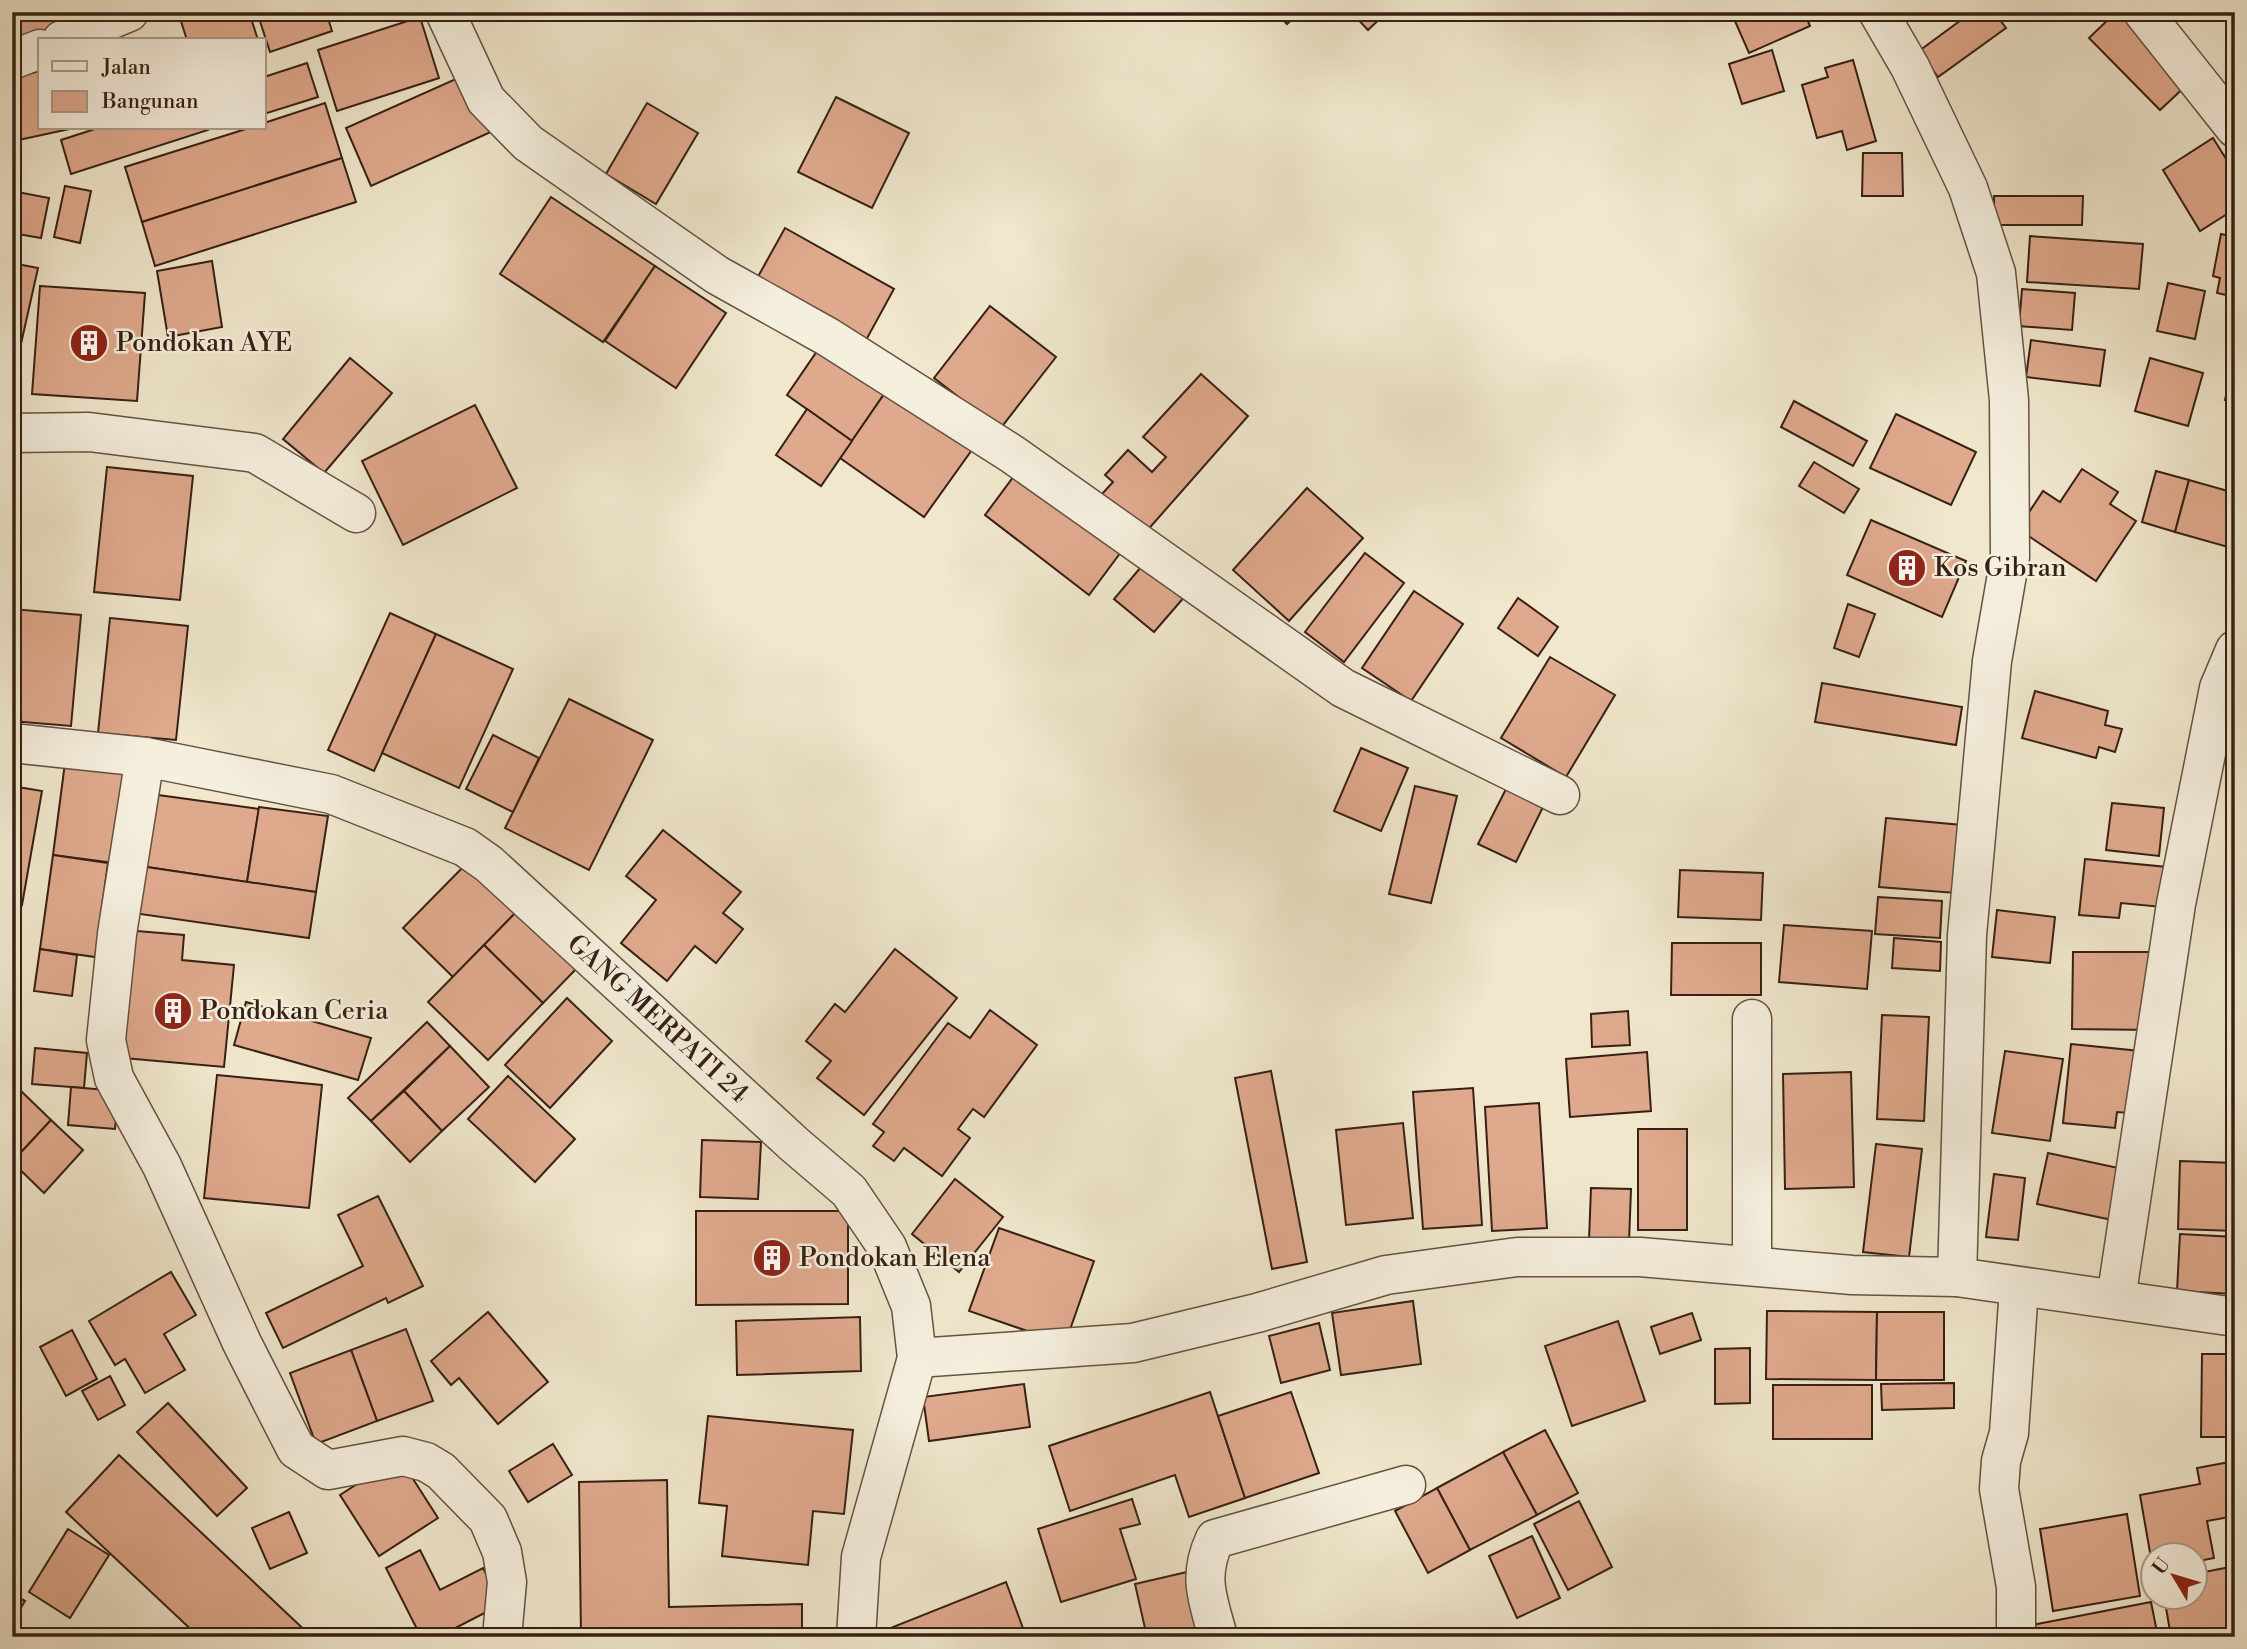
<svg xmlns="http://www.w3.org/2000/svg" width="2247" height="1649" font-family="'Libre Bodoni',serif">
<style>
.building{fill:#dfa98d;stroke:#372014;stroke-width:2}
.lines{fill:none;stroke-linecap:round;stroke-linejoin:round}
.street-casing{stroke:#655242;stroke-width:41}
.street{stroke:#f5efde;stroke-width:38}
.labels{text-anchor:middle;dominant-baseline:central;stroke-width:5;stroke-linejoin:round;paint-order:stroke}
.poi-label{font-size:26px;fill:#372014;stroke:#f5efde;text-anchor:start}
.street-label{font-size:26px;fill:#372014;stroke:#f5efde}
</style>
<rect width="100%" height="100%" fill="#f0e7cd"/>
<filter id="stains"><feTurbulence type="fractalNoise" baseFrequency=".00286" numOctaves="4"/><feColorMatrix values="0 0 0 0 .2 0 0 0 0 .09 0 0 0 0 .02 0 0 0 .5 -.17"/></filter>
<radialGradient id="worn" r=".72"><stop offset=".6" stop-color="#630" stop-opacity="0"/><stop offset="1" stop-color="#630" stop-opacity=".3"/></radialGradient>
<!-- building -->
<g class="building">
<polygon points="12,12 59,12 65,34 12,49"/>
<polygon points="178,12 249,12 258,40 187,40"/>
<polygon points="257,12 326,12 332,31 270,52"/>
<polygon points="1276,12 1300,12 1287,24"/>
<polygon points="1351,12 1387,12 1368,30"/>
<polygon points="1731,12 1804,12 1810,26 1749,53"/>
<polygon points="1972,12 1994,12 2006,28 1938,77 1919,51"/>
<polygon points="2116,12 2127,12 2190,82 2160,110 2089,38"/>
<polygon points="420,17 439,78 337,111 318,50"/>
<polygon points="1772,50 1784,91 1742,104 1729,64"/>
<polygon points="1853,60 1876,141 1847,150 1842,131 1817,138 1802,85 1828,77 1825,68"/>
<polygon points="307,63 318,97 264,114 264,77"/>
<polygon points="40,71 40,128 74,128 14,141 12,78"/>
<polygon points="467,74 493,131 371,186 346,128"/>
<polygon points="836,97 909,133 872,208 798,172"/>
<polygon points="325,103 342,158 142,222 125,167 249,128 264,128 264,123"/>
<polygon points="647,103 698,133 656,204 606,174"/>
<polygon points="98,128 207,128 208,130 71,174 61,140"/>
<polygon points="2213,138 2235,173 2235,209 2200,231 2163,170"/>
<polygon points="1863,153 1902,153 1903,196 1862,196"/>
<polygon points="342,158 356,202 155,266 142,222"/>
<polygon points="65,186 91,191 80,243 54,237"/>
<polygon points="12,191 49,198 41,238 12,233"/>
<polygon points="1994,196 2083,196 2082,225 1994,225"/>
<polygon points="551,197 655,266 603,342 500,274"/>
<polygon points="785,228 894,289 865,342 755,282"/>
<polygon points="2221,234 2235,237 2235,297 2217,293 2220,278 2213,276"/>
<polygon points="2030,236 2143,244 2139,289 2027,282"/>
<polygon points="212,261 222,327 168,337 157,271"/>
<polygon points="12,263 38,268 12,384"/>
<polygon points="655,266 726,313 676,388 605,341"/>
<polygon points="2168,283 2205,291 2195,339 2157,331"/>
<polygon points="40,286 145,293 137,401 32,394"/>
<polygon points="2022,289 2075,293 2072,330 2019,326"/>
<polygon points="990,306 1056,357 1000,429 934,378"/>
<polygon points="2031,340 2105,350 2100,386 2026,377"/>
<polygon points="824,341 889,387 852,441 787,395"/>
<polygon points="2235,356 2235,403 2225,400"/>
<polygon points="350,358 392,393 324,473 283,439"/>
<polygon points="2150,358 2203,373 2188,426 2135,411"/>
<polygon points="1201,374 1248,416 1145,533 1102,494 1113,482 1105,475 1128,450 1152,472 1166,457 1143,437"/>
<polygon points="889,387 974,447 924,517 840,458"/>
<polygon points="1794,401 1867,441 1853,466 1781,427"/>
<polygon points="475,405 517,488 403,545 362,461"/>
<polygon points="807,409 852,441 821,486 776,455"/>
<polygon points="1896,414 1976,452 1951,505 1870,468"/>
<polygon points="1814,462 1859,489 1844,513 1799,486"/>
<polygon points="107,467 193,476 180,600 94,592"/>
<polygon points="2082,469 2118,492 2110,504 2136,521 2096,581 2018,529 2043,491 2060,502"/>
<polygon points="2156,471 2189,480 2175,532 2142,522"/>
<polygon points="1017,472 1121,552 1089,595 985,515"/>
<polygon points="2189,480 2235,493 2235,549 2175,532"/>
<polygon points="1307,488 1363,538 1289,621 1233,570"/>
<polygon points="1871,520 1966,561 1942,617 1847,575"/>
<polygon points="1365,553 1404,583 1344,662 1305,632"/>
<polygon points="1146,561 1186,595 1154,632 1114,599"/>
<polygon points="1414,591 1463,624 1411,701 1362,668"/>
<polygon points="1518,598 1558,627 1538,656 1498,628"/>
<polygon points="1848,604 1875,614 1859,657 1834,648"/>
<polygon points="12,609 81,615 71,726 12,721"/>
<polygon points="390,613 436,634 374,771 328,750"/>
<polygon points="110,618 188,626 176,740 98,733"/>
<polygon points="436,634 513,669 459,788 382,753"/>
<polygon points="1550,657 1615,695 1566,777 1501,738"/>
<polygon points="1822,683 1962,707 1956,745 1815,722"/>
<polygon points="2035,691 2108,711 2105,725 2122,729 2115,752 2099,747 2096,758 2022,738"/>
<polygon points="569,699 653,740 589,870 505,828"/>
<polygon points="493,735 539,758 513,812 466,789"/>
<polygon points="1361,748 1408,768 1381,831 1334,811"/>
<polygon points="66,755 135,764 122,864 53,855"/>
<polygon points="12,786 42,791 22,905 12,903"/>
<polygon points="1415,786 1457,796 1431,903 1389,894"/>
<polygon points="1507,787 1544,805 1516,862 1478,844"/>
<polygon points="151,794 259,809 247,882 140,866"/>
<polygon points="2112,803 2164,808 2159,856 2106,850"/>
<polygon points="259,807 328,816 316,892 247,882"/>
<polygon points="1886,818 1962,825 1956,893 1879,887"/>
<polygon points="663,830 741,892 723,913 743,929 716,963 695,946 667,981 621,943 656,900 626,876"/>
<polygon points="53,855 108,863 95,957 40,949"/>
<polygon points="471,859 521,907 453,977 403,928"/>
<polygon points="2085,859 2167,867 2162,907 2121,903 2119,918 2079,915"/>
<polygon points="140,866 316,892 309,938 133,913"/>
<polygon points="1680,870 1763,873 1761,920 1678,917"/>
<polygon points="1878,897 1942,901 1940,938 1875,934"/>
<polygon points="521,907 580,965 543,1003 484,945"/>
<polygon points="1997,910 2055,917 2050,963 1992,957"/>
<polygon points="1784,925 1872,931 1867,989 1779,982"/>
<polygon points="125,930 184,935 182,960 234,965 224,1067 113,1057"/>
<polygon points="1894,938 1941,942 1940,971 1892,968"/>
<polygon points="1672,943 1761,943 1761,995 1671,995"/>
<polygon points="484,945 543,1003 488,1060 428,1002"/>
<polygon points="40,949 77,955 72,996 34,991"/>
<polygon points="895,949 957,998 864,1115 817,1078 831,1061 806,1041 835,1004 845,1012"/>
<polygon points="2073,952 2153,952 2152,1030 2072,1029"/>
<polygon points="567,998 612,1041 550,1108 505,1065"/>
<polygon points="246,1002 371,1038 358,1080 234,1045"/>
<polygon points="990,1010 1037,1045 984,1117 973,1109 958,1129 970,1138 942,1176 904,1148 894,1161 873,1146 884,1132 873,1124 948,1023 970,1038"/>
<polygon points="1628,1011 1630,1045 1592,1047 1591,1014"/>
<polygon points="1882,1015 1929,1017 1924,1121 1877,1119"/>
<polygon points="427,1022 450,1046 371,1121 348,1098"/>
<polygon points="2071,1044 2150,1052 2142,1114 2117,1112 2115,1128 2063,1123"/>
<polygon points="450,1046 489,1087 442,1131 404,1091"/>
<polygon points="35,1048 87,1053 84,1088 32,1084"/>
<polygon points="2005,1051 2063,1059 2050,1141 1992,1133"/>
<polygon points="1647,1052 1651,1111 1570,1117 1566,1059"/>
<polygon points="1271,1071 1307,1262 1272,1269 1235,1078"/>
<polygon points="1851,1072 1854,1187 1785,1189 1783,1074"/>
<polygon points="217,1075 322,1085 309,1208 204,1198"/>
<polygon points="508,1076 575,1139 535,1182 468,1119"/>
<polygon points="71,1087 119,1091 115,1129 68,1125"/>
<polygon points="1473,1088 1482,1225 1423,1229 1413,1092"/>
<polygon points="19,1089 51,1120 12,1162 12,1097"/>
<polygon points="404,1091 442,1131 410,1162 371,1121"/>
<polygon points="1539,1103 1547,1228 1492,1231 1485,1107"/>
<polygon points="51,1120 83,1150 44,1193 12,1162"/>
<polygon points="1403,1123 1413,1218 1346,1225 1336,1130"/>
<rect x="1638" y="1129" width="49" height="101"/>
<polygon points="702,1140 761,1142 758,1199 700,1197"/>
<polygon points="1876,1144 1922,1149 1909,1257 1863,1252"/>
<polygon points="2048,1153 2123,1169 2112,1220 2037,1204"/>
<polygon points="2180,1161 2235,1163 2235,1231 2178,1229"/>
<polygon points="1994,1174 2025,1178 2018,1240 1986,1237"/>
<polygon points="955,1179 1003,1217 959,1272 912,1234"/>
<polygon points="1591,1188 1631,1189 1629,1242 1589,1240"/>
<polygon points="378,1196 423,1286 388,1303 386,1298 283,1348 266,1313 363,1266 338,1215"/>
<polygon points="696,1211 848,1211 848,1304 696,1305"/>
<polygon points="999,1228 1094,1261 1065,1344 969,1311"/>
<polygon points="2180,1234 2235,1237 2235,1294 2177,1291"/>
<polygon points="171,1272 196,1315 164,1334 185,1370 145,1393 125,1359 115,1365 89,1321"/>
<polygon points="1413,1301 1421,1364 1341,1375 1332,1313"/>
<polygon points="1767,1311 1877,1312 1876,1380 1766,1379"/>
<polygon points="488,1312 548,1382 498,1424 459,1378 451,1385 431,1361"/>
<polygon points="1877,1312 1944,1312 1944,1380 1876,1380"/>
<polygon points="1692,1313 1701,1340 1660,1354 1651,1327"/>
<polygon points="860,1317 861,1371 737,1375 736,1321"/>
<polygon points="1618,1321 1645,1401 1572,1426 1545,1346"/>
<polygon points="1319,1323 1330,1370 1281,1383 1269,1336"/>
<polygon points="406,1329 433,1401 377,1421 351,1350"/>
<polygon points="72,1330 97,1379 66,1396 40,1347"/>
<polygon points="1750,1348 1750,1403 1715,1404 1715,1349"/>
<polygon points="351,1350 377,1421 316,1444 290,1373"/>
<polygon points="2202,1354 2235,1354 2235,1437 2201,1437"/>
<polygon points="110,1376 125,1405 98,1420 82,1391"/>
<polygon points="1954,1383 1954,1408 1882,1410 1881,1384"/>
<polygon points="1024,1384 1030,1427 929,1441 923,1397"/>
<rect x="1773" y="1385" width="99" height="54"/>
<polygon points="1210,1392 1245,1498 1189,1517 1175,1475 1070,1511 1049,1446"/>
<polygon points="1291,1392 1319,1473 1245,1498 1218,1416"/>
<polygon points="168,1403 247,1488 217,1516 137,1432"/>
<polygon points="708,1416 853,1430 844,1514 813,1511 808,1565 722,1556 727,1506 699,1503"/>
<polygon points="1545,1430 1578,1493 1537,1515 1503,1452"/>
<polygon points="553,1444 572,1475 528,1502 509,1471"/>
<polygon points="1503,1452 1537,1515 1470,1550 1437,1488"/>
<polygon points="119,1455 312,1637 199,1637 66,1512"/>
<polygon points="399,1457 438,1518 379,1556 340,1495"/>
<polygon points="2235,1461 2235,1516 2207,1521 2214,1558 2194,1562 2194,1554 2152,1554 2152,1564 2140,1495 2200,1484 2197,1468"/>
<polygon points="667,1480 669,1607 802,1604 802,1637 581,1637 579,1482"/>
<polygon points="1437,1488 1470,1550 1428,1573 1395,1511"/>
<polygon points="1132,1499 1140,1524 1120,1529 1136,1579 1061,1602 1038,1529"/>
<polygon points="1579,1501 1612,1567 1568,1590 1534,1524"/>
<polygon points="289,1512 307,1553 270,1569 252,1528"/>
<polygon points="2127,1514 2140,1596 2053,1611 2040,1529"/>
<polygon points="68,1529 109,1555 70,1618 29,1592"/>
<polygon points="1532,1536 1560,1598 1517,1618 1489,1556"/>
<polygon points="420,1550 440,1590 483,1568 502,1604 438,1637 421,1637 386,1568"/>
<polygon points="2235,1566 2235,1630 2201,1637 2171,1637 2164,1596 2194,1596 2194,1574"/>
<polygon points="1187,1572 1202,1637 1147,1637 1135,1584"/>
<polygon points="1006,1582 1024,1631 1009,1637 891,1637 888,1629"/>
<polygon points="12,1594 25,1601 12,1623"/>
<polygon points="2151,1602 2158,1637 2034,1637 2032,1625"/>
</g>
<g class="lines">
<!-- street casing -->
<g class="street-casing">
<g id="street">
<polyline points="445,12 486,100 528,143 717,275 828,337 1012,454 1343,688 1560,795"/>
<polyline points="1878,12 1910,67 1968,188 1996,273 2009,400 2010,557 1992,661 1967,935 1957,1277"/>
<polyline points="2143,12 2235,128"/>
<polyline points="62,40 129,12"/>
<polyline points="12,60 40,49"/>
<polyline points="12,433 89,432 255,453 356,513"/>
<path id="s1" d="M12 743 145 757 331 794 465 847 489 864 795 1145 849 1191 887 1247 911 1306 917 1358 861 1557 856 1637"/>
<polyline points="145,757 117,934 106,1040 114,1078 162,1166 242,1343 296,1449 328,1470 403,1456 426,1462 441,1471 488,1519 502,1552 507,1582 502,1637"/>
<polyline points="1752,1019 1752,1265"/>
<polyline points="2116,1299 2176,904 2219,688 2235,650"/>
<polyline points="917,1358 1133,1343 1257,1313 1386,1275 1517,1257 1640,1257 1852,1275 1957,1277 2235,1317"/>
<path d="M1218 1637C1208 1599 1197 1577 1215 1539L1406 1485"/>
<polyline points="2016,1637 2016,1587 1999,1489 2001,1461 2009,1433 2019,1288"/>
</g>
</g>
<!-- street -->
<use href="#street" class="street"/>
</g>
<!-- icons -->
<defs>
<g id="building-disc" transform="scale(2.0125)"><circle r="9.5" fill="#8f2418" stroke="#f5efde"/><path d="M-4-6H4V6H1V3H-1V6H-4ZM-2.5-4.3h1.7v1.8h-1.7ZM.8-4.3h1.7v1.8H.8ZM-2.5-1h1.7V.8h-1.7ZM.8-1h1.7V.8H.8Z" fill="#fff"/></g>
</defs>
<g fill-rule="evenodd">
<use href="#building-disc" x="89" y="343"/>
<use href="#building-disc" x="1907" y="568"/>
<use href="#building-disc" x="173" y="1011"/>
<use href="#building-disc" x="772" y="1258"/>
</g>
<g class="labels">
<!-- poi labels -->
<g class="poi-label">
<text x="116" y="343">Pondokan AYE</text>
<text x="1934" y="568">Kos Gibran</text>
<text x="200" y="1011">Pondokan Ceria</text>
<text x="799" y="1258">Pondokan Elena</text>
</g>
<!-- street labels -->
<g class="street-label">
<text stroke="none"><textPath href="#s1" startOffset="726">GANG MERPATI 24</textPath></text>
</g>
</g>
<!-- margin -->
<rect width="2247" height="1649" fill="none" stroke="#f0e7cd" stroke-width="42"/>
<rect x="14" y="14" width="2219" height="1621" fill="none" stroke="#372014" stroke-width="3.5"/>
<rect x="21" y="21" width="2205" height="1607" fill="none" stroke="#372014" stroke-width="2"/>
<!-- legend -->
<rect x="38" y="38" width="228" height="91" fill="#f5efde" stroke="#a99c8d" stroke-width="2"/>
<rect x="52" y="61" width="35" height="10" fill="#f5efde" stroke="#a99c8d" stroke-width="2"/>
<text x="102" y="74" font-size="21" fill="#372014">Jalan</text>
<rect x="52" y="91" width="35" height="21" fill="#dfa98d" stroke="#a99c8d" stroke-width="2"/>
<text x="102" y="108" font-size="21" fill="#372014">Bangunan</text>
<!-- north arrow -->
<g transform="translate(2174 1576) rotate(308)"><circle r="33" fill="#f5efde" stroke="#a99c8d" stroke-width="2"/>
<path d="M0-5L12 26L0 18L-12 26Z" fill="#8f2418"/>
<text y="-10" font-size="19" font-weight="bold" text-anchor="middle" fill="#372014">U</text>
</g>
<rect width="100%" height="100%" filter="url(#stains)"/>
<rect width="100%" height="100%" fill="url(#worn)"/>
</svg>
